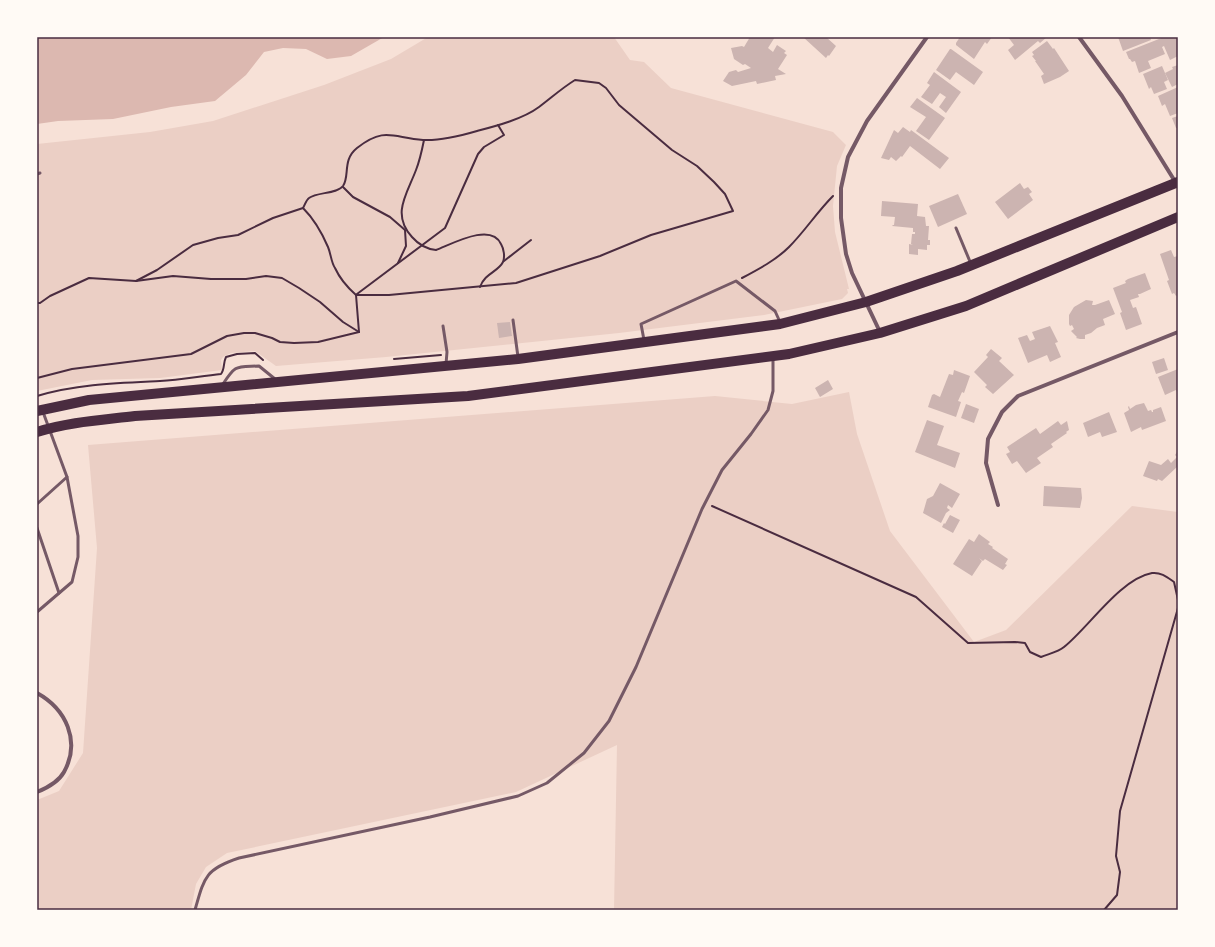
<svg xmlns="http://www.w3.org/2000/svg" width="1215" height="947" font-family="'Exo 2',sans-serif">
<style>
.green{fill:#ebcfc5}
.water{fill:#dcb8b0}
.building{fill:#ccb4b1}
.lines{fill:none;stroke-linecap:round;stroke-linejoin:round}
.path{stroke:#4a2c40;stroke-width:2}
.service{stroke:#755966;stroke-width:3}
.minor{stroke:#755966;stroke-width:4}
.primary{stroke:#4a2c40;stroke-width:10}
.neatline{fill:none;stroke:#4a2c40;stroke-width:1.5}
</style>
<rect width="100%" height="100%" fill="#f7e1d7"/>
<!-- green -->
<g class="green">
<polygon points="428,37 614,37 630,60 644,62 671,88 833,132 846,145 837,166 833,206 835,232 849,289 847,289 848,293 842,299 764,315 619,333 386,357 276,366 255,351 231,353 223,357 221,360 222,370 160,378 92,380 37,391 37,144 150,132 213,121 324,85 391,59"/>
<polygon points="849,392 857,434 890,531 974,642 1006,630 1132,506 1178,512 1178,910 614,910 617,745 516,792 227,853 206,867 196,884 191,910 37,910 37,800 59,791 83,753 97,548 88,445 715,396 792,404"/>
</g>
<!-- water -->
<polygon class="water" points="37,37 384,37 351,56 327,59 306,49 283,48 264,52 246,75 215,101 171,107 113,119 58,121 37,124"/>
<!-- building -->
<g class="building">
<polygon points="750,37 775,37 768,48 773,52 777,45 786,51 784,53 787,55 778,69 786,74 775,76 776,80 757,84 756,81 732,86 723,81 729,72 736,70 738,72 751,68 745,64 743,65 734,59 731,48 742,46 744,47"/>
<polygon points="803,37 826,37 836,46 829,56 828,55 826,58"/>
<polygon points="960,37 992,37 987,44 985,42 974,59 956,45 956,43"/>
<polygon points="1008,37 1047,37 1040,43 1038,41 1015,60 1008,50 1014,45"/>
<polygon points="1118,37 1150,37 1151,40 1123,51"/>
<polygon points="1164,37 1177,37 1178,56 1170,60 1164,46 1162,47 1165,54 1148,61 1151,68 1139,73 1135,61 1132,62 1130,59 1129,59 1126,52"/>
<polygon points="1047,41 1053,49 1054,48 1069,71 1060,77 1044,84 1041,76 1044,74 1035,61 1036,61 1032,56 1034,55 1032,52"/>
<polygon points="950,49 951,49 983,72 974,85 956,72 950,80 936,70"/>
<polygon points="1178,65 1178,84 1172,87 1165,73 1173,69 1172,67"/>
<polygon points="1162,66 1168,80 1164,82 1167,89 1154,94 1151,87 1149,89 1143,74"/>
<polygon points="934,72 961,92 946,113 939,107 946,97 940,93 932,104 921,97 930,85 927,83"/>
<polygon points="1178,87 1178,113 1170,116 1165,104 1162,106 1158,96"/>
<polygon points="917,98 945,118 929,140 916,131 926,117 910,107"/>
<polygon points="1178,116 1178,128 1176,128 1172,118"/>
<polygon points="903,127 910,132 911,130 949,158 940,169 910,146 902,157 901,156 896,161 891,157 889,160 881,158 894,130 898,133"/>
<polygon points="1020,183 1024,189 1028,187 1032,192 1029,194 1033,200 1008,219 995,202"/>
<polygon points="958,194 967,214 938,227 929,206"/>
<polygon points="882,201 918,204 917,216 925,217 926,226 929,226 928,240 930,240 930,245 927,245 927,250 918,249 918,255 909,254 909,244 913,245 911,244 912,234 915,234 915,232 913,232 913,228 892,226 893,225 894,225 895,217 881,216"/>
<polygon points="1171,250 1174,257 1178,256 1178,295 1176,296 1174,293 1172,294 1167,281 1169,280 1160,254"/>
<polygon points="1145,273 1151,289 1140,294 1138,294 1139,297 1130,300 1133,308 1136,307 1142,324 1126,330 1120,313 1122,312 1113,288 1126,283 1125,281 1128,279"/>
<polygon points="1086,300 1093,301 1092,305 1095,305 1109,300 1115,314 1103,319 1105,325 1097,328 1091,333 1085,335 1085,339 1080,339 1076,338 1077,337 1071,331 1074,329 1072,325 1070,326 1069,324 1069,315 1074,307"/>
<polygon points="510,322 512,336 499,338 497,323"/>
<polygon points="1050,326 1058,342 1055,343 1061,357 1050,362 1047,355 1028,363 1018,338 1027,335 1030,341 1035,339 1032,332"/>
<polygon points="991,349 1002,358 999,361 1014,375 993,394 985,387 987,385 974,372 988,357 986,355"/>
<polygon points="1164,358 1168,370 1156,374 1152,362"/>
<polygon points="1178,369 1178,394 1176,390 1165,395 1158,377"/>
<polygon points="954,370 970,376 964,393 962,392 958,401 961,402 956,417 928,407 932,395 934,394 940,397 949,374 953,375"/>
<polygon points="828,380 833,389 820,397 815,388"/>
<polygon points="1144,403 1148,411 1151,410 1152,412 1153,412 1153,410 1161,407 1166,421 1142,430 1141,427 1131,432 1124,413 1129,410 1128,407 1129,406 1130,409 1136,405"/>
<polygon points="966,404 979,409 974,423 961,418"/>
<polygon points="1109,412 1117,432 1102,437 1100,432 1088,437 1083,423"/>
<polygon points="927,420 944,426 937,445 960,453 955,468 915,452"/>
<polygon points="1058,421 1061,425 1067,421 1069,430 1066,432 1067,433 1051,444 1053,447 1037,458 1041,463 1026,473 1017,461 1012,464 1006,454 1010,452 1007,447 1036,428 1040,434"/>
<polygon points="1177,452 1178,453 1178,466 1162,481 1158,479 1157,481 1143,476 1149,461 1161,465 1168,459 1171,463 1177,457 1175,455"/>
<polygon points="940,483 960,494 952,508 948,505 947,508 950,510 946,513 941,523 923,513 927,499 933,496"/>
<polygon points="1044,486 1081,488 1082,498 1080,508 1043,506"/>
<polygon points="950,515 960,520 953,533 942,527 944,523 945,524"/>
<polygon points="979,534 990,542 988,544 993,547 992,548 1008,559 1005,564 1007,565 1003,570 985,559 983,561 979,558 982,561 972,576 953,564 969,539 974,542"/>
</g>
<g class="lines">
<!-- path -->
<g class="path">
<path d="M424 140C422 150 420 160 416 170 407 194 391 214 412 237 419 245 426 249 436 250 452 244 491 222 501 244 504 249 505 257 503 262 498 272 485 273 480 287"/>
<polyline points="343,187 353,197 390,217 405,230 406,246 398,263"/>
<path d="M303 208C314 219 322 233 328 247 331 254 331 262 335 268 340 279 347 287 356 295L359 332"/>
<polyline points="504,261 531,240"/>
<path d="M742 278C759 269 776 260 789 247 805 231 817 212 833 196"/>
<path d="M136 281 157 270 193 245 218 238 238 235 273 218 303 208C305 205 306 200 309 198 317 192 337 194 343 186 350 176 342 160 357 148 385 126 393 138 423 140 441 141 460 136 477 131 496 126 523 119 539 107 551 98 562 88 575 80L599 83 606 88 619 105 672 150 697 166 714 182 725 194 733 211 651 235 600 256 516 283 389 295H356"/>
<polyline points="357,294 445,228 478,154 484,147 504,135 498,125"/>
<polyline points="37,303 40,303 50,296 89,278 136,281 173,276 211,279 246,279 266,276 282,278 299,288 320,302 343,322 359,332"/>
<polyline points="394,359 441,355"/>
<polyline points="37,378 72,369 191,354 227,336 244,333 255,333 272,338 280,342 294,343 318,342 359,332"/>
<path d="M37 396C77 384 118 383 160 381 180 380 201 376 221 374 225 369 223 363 226 357L237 354 255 353 263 360"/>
<path d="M712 506 916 597 968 643 1015 642 1025 643 1030 652 1041 657C1048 654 1058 652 1064 647 1089 627 1120 579 1152 573 1161 572 1167 577 1174 582L1178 600"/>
<polyline points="1104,910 1117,895 1120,872 1116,856 1120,811 1178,608"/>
</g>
<!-- service -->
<g class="service">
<polyline points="37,174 40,173"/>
<polyline points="956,228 971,264"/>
<polyline points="513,320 518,357"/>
<polyline points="443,326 447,352 446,364"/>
<polyline points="644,340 641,324 736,281 775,311 780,322"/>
<path d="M223 384C236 364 236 367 259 366L275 379"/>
<polyline points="37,504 67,477"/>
<polyline points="37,528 59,593"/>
<polyline points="37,612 72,582 78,557 78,536 67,477 43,412"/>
<path d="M195 910C204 878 205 869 239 858L430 817 518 796 547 783 584 753 609 721 636 667 702 509 722 470 751 434 768 410 773 391V358"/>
</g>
<!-- minor -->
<g class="minor">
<polyline points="1079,37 1122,96 1176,183"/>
<polyline points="880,332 852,273 846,254 841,218 841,188 848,157 867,121 927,37"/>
<polyline points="998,505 986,463 988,439 1002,412 1018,396 1178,332"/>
<path d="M37 693C66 709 81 741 64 772 59 781 47 788 37 792"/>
</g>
<!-- primary -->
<g class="primary">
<polyline points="37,411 89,400 518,359 780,324 866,302 957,271 1178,182"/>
<path d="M37 432C68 422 102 420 135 416L468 396 789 354 880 333 966 306 1178 217"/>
</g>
</g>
<!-- border -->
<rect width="1215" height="947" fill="none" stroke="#fffaf5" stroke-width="76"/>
<rect x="38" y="38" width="1139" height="871" class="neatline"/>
</svg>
